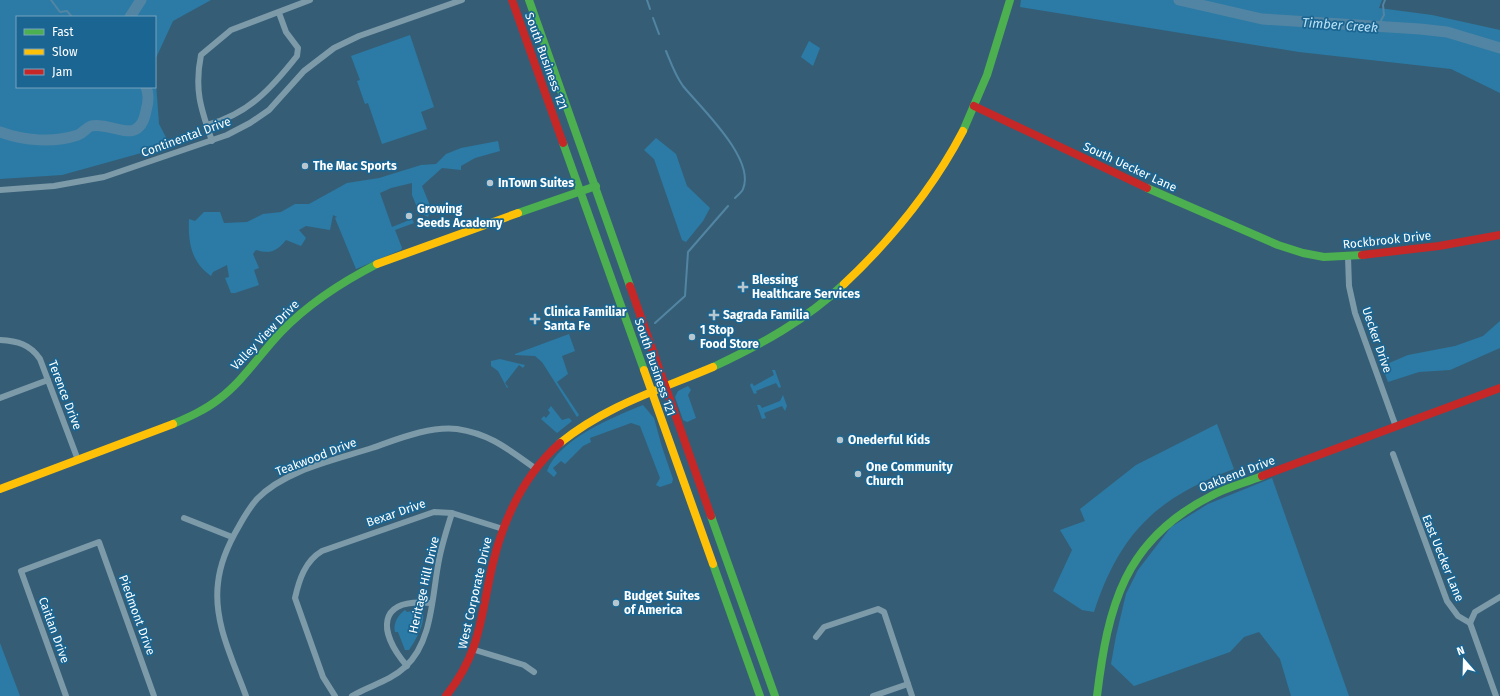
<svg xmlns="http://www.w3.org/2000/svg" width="1500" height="696" font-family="'Fira Sans',sans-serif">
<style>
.green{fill:#2b7ba6}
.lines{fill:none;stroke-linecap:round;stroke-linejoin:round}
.stream{stroke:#5285a3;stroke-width:2}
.river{stroke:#5285a3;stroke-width:11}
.street{stroke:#7d9aa9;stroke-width:6}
.fast{stroke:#4caf50;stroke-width:8}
.slow{stroke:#ffc107;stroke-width:8}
.jam{stroke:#c62828;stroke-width:8}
.poi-dot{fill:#b8c7cf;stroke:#1a6591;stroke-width:1.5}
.labels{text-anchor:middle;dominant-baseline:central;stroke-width:3.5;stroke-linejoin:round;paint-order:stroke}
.street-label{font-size:12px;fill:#fff;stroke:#1a6591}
.poi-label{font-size:12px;font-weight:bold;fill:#fff;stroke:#1a6591;text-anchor:start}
.water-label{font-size:13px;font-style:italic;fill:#b9e1f6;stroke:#1a6591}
</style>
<rect width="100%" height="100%" fill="#355e76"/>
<!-- green -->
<g class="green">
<polygon points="0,0 211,0 173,21 155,60 155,17 17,17 17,87 155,87 155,69 159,124 170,145 62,175 0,179"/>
<polygon points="1021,0 1382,0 1379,8 1432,15 1500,30 1500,93 1451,69 1299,52 1020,7"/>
<polygon points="410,35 434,107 421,112 427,129 382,144 368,103 365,104 357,81 360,80 351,56"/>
<polygon points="809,41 820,48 813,66 801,57"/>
<polygon points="656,138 676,154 687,186 710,208 703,221 686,242 682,240 654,159 644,150"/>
<path d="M498 141 500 151 475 158 461 166V170L442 168 422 186 431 208 428 217 419 212 412 195V183L391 188 380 193 392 227 412 219 414 223 395 230 402 248 401 250 356 269 335 218 337 217 333 215 330 230 306 226 299 230 306 238 301 246 286 240C276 252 270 254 256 250L253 254 259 268 254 270 259 285 235 293H231L225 278 229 277 227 265 213 272 211 276C191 262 188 242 189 219L195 221 204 212H220L224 223 247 222 263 214 281 212 295 204H309L347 183 379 178 421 165 436 164 446 154 461 148Z"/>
<polygon points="1500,321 1500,348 1450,370 1419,372 1388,382 1382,366 1408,355 1455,346 1483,336"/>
<polygon points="569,334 575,351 562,356 568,374 557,382 579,415 577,417 542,362 535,356 515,355 515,354"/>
<polygon points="500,359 525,365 523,368 519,365 505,383 508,387 507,388 498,371 491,366 491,361"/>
<polygon points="772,370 775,370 781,387 779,388 776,383 756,391 757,393 754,394 750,385 752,383 754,386 774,375"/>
<polygon points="688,386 691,390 688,395 696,418 687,422 683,420 675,397 678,391"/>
<polygon points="783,395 787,406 785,411 782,406 764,413 766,418 762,419 757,405 760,405 762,408 780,401"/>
<path d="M643 405 654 418 662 447 673 479 672 483 660 487 656 485 660 478 640 426 631 423 590 438 591 442 583 446 565 464 561 461 553 468 557 473 554 477 547 471C559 439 613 417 643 405Z"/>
<polygon points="551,406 562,420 569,418 572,421 557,433 541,419 544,416 546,418 550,413 548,410"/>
<path d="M1217 424 1234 469C1156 498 1120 533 1094 612L1082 610 1053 591 1072 550 1060 530 1085 521 1080 509 1136 465Z"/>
<polygon points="1272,478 1349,696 1291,696 1280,659 1259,632 1244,637 1230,652 1134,686 1111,664 1116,636 1126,594 1138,570 1171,527 1208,504"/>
<path d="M418 608 422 609C427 621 416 640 409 650H405L398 632H395C393 623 398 615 405 610L407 612 418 610Z"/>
<polygon points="0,643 20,696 0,696"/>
</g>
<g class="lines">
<!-- stream -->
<g class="stream">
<polyline points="51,0 60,12 67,11 72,17"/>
<polyline points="647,0 650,9"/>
<polyline points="653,18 659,34"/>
<polyline points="1378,26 1384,15 1383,5 1385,0"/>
<path d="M666 51C671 63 675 75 683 86 700 107 756 159 743 189 742 192 738 195 735 198"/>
<polyline points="655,323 685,296 688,252 728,206"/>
</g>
<!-- river -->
<g class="river">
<polyline points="1179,0 1262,19 1420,29 1447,32 1500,48"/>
<polyline points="130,17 141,0"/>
<path d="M0 132C24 141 54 143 78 135 83 133 86 128 91 126 112 121 139 148 146 111 148 104 149 94 146 87"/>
</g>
<!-- street -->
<g class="street">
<path d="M207 125C248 114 271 89 297 56L298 48 286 32 279 13"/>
<path d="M212 141C201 109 194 90 201 55L231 30 310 0"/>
<polyline points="0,190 54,186 104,177 227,135 250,123 269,110 304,71 334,48 359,36 462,0"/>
<polyline points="1348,257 1349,286 1355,313 1396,427"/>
<path d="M0 340C17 341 30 344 40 359L78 460"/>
<polyline points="0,398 48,380"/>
<polyline points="1393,454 1447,601 1458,616 1470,623"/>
<polyline points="184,518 232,537"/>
<polyline points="1470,623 1496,696"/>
<polyline points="1470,623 1475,612 1500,597"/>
<polyline points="816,637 824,627 878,609 884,612 912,696"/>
<polyline points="475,650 524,665 534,672"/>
<path d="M407 666C378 632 376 598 431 603"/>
<polyline points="66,696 21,571 99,542 154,696"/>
<path d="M246 696C233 660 213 622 218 583 220 563 229 543 239 526 244 517 250 507 257 499 285 470 335 460 372 448 398 439 429 426 457 429 491 434 509 450 536 469"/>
<path d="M335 696 323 677 295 598C299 580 305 561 322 551L434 512 452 513 503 529"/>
<path d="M352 696C370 685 389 682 405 667 433 642 432 594 439 560 442 544 447 529 452 513"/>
<polyline points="873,696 908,684"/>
</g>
<!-- fast -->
<g class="fast">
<polyline points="529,0 630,286"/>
<polyline points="963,131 987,75 1010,0"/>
<polyline points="563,143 644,370"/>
<polyline points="1147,188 1278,245 1303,253 1324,257 1362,255"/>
<polyline points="518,213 596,186"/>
<path d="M713 367C760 345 806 320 844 284"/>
<path d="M173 424C189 417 205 410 219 399 243 381 260 354 281 332 308 304 342 282 377 264"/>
<polyline points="711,516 775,696"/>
<polyline points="713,564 760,696"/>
<path d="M1097 696C1108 606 1124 540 1211 496 1227 487 1245 483 1262 476"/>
</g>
<!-- slow -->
<g class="slow">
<polyline points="377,264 518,213"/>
<path d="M844 284C892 239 932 190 963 131"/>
<polyline points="644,370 713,564"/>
<path d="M560 443C607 405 659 390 713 367"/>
<polyline points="0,489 173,424"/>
</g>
<!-- jam -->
<g class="jam">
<polyline points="512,0 563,143"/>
<polyline points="974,106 1147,188"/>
<polyline points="1362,255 1439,246 1500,235"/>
<polyline points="630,286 711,516"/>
<polyline points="1262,476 1500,388"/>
<path d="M446 696C482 650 480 617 493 563 504 518 525 474 560 443"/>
</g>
</g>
<!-- markers -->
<g class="poi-dot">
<circle cx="305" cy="166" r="4"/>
<circle cx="490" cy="183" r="4"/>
<circle cx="409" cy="216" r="4"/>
<path d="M741 281h4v4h4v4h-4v4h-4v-4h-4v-4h4z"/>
<path d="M712 309h4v4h4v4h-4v4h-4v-4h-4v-4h4z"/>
<path d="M533 313h4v4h4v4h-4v4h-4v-4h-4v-4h4z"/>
<circle cx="692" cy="337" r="4"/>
<circle cx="840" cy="440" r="4"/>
<circle cx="858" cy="474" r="4"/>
<circle cx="616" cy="603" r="4"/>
</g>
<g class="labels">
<!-- street labels -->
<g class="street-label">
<text transform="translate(546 61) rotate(70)">South Business 121</text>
<text transform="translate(186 137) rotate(-20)">Continental Drive</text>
<text transform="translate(1130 167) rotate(25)">South Uecker Lane</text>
<text transform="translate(1387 240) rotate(-6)">Rockbrook Drive</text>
<text transform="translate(265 335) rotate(-46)">Valley View Drive</text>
<text transform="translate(1377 340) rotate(71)">Uecker Drive</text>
<text transform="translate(655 367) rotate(71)">South Business 121</text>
<text transform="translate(65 395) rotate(69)">Terence Drive</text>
<text transform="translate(316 457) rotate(-21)">Teakwood Drive</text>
<text transform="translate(1237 474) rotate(-21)">Oakbend Drive</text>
<text transform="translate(396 513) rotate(-19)">Bexar Drive</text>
<text transform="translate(1443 558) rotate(68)">East Uecker Lane</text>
<text transform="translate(424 585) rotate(-77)">Heritage Hill Drive</text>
<text transform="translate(475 593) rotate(-77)">West Corporate Drive</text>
<text transform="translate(137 615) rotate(70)">Piedmont Drive</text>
<text transform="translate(54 630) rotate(70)">Caitlan Drive</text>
</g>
<!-- poi labels -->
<g class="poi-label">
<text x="313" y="166">The Mac Sports</text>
<text x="498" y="183">InTown Suites</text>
<text x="417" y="209">Growing<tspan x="417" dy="14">Seeds Academy</tspan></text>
<text x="752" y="280">Blessing<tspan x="752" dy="14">Healthcare Services</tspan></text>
<text x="544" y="312">Clinica Familiar<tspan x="544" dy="14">Santa Fe</tspan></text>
<text x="723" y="315">Sagrada Familia</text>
<text x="700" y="330">1 Stop<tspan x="700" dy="14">Food Store</tspan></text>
<text x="848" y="440">Onederful Kids</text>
<text x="866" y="467">One Community<tspan x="866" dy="14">Church</tspan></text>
<text x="624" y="596">Budget Suites<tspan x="624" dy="14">of America</tspan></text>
</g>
<!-- water labels -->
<g class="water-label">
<text transform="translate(1340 25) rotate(4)">Timber Creek</text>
</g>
</g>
<!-- legend -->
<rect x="16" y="16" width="140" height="72" fill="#1a6591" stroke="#76a3bd"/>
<rect x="24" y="29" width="20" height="6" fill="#4caf50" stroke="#76a3bd"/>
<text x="52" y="36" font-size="12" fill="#ffffff">Fast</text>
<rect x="24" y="49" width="20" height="6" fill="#ffc107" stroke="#76a3bd"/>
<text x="52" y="56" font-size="12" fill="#ffffff">Slow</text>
<rect x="24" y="69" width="20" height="6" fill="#c62828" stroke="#76a3bd"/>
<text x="52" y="76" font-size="12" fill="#ffffff">Jam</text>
<!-- north arrow -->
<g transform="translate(1464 660) rotate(340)" stroke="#1a6591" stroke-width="3" paint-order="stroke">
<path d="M0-3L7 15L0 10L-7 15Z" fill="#ffffff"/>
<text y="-6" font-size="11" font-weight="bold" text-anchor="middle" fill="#ffffff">N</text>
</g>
</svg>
